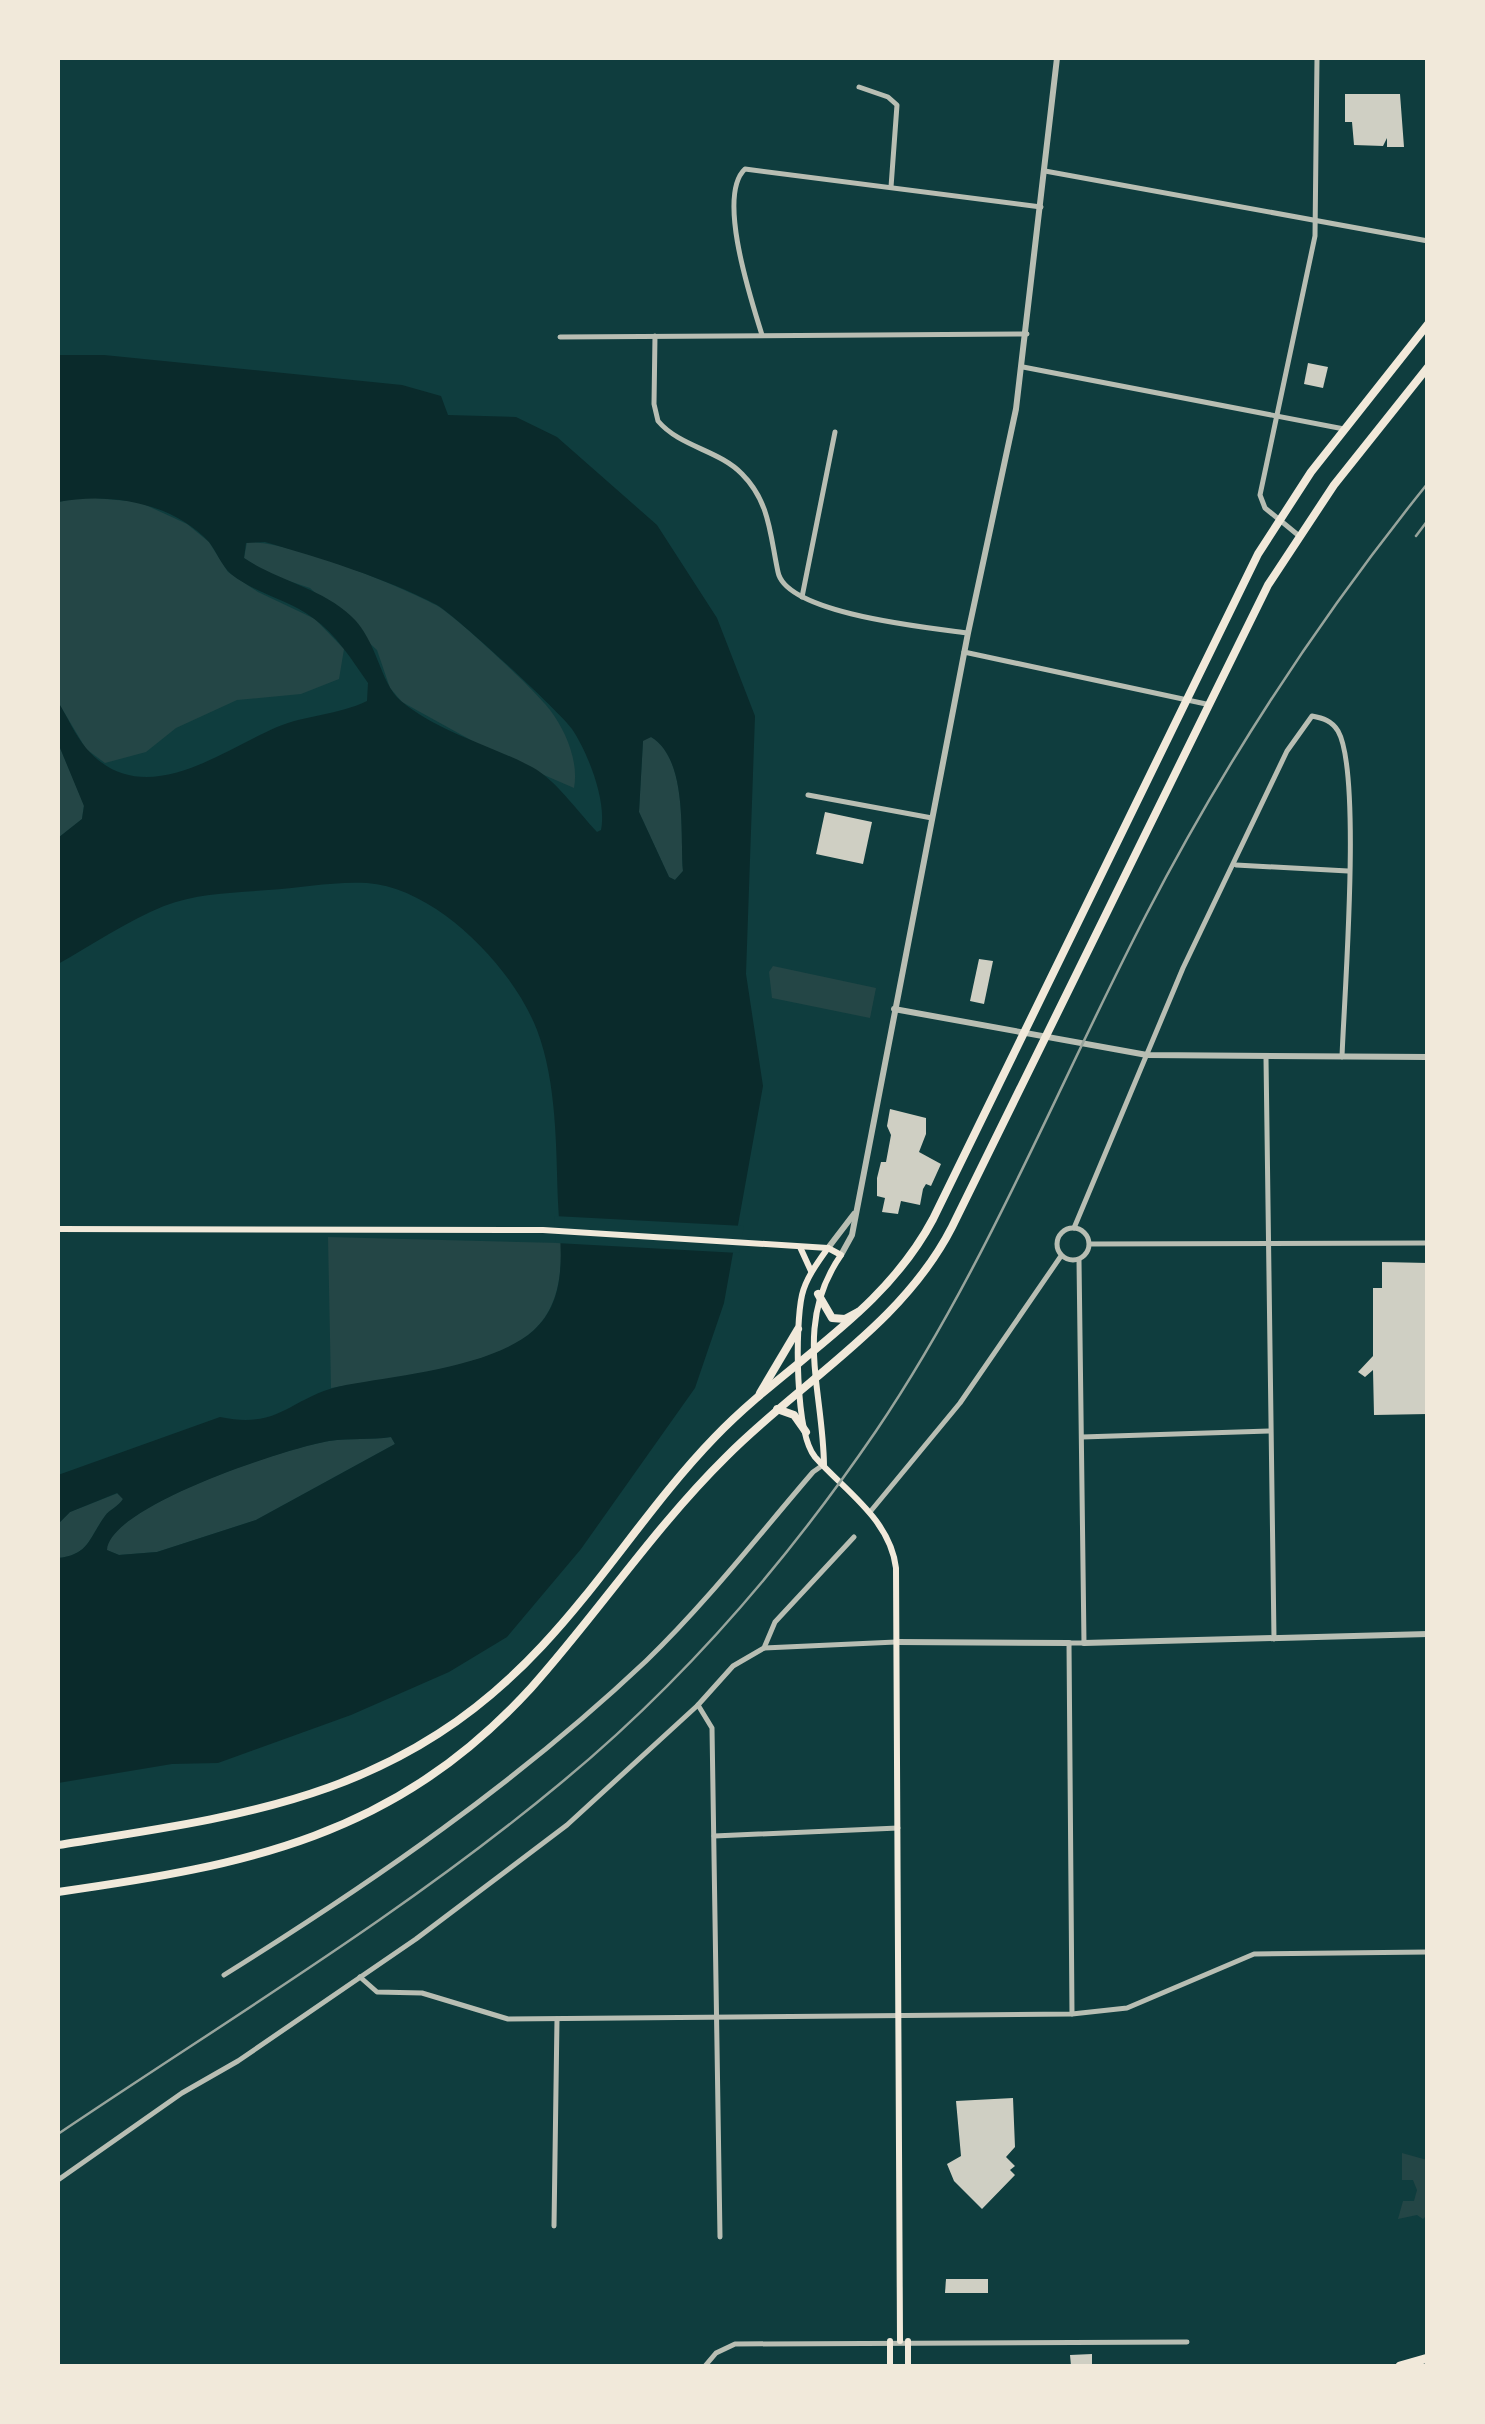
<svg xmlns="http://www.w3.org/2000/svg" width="1485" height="2424" font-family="Mulish,sans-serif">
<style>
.green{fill:#244646}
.water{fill:#0a2a2b;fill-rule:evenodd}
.pier{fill:#0f3d3e}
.building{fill:#cfcfc3}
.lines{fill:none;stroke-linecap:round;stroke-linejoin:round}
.minor{stroke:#b8beb3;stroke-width:5}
.tertiary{stroke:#b8beb3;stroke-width:6}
.secondary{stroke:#f1e9da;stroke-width:6}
.trunk{stroke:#f1e9da;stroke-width:8}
.motorway{stroke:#f1e9da;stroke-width:9}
.rail{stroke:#97a49c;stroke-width:2.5}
</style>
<rect width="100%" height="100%" fill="#0f3d3e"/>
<!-- green -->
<g class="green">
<polygon points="84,497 139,502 187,524 209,542 228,572 258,592 315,619 344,649 339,679 301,694 237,700 176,728 146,752 105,763 86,749 58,702 58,502"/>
<path d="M247 542C290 541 396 584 436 605 455 615 537 692 550 710 566 731 579 762 574 788L498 755 402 702 390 688 377 650 310 588 268 574 244 558Z"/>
<path d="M651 737C688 759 680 833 683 871L675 880 669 877 639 812 643 740Z"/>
<polygon points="58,743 84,805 82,819 58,838"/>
<polygon points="773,966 876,988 870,1018 772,998 769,972"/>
<path d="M328 1237 561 1243C562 1274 558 1308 534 1330 493 1369 387 1378 331 1388Z"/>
<path d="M391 1437 395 1444 256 1520 157 1552 119 1555 106 1550C111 1505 286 1448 329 1441 350 1438 371 1440 391 1437Z"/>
<path d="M118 1493 123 1499C118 1507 110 1509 105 1516 89 1538 89 1555 58 1558V1524L70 1512Z"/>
<polygon points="1402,2153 1427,2160 1427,2215 1423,2219 1417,2215 1398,2219 1403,2201 1414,2201 1417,2190 1413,2180 1402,2180"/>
</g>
<!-- water -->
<path class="water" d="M58 355H104L402 385 441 396 448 415 516 417 557 437 657 525 717 618 755 716 746 974 763 1086 724 1303 695 1388 581 1549 507 1637 449 1672 351 1715 218 1763 172 1764 58 1783V1558C89 1555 89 1538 105 1516 110 1509 118 1507 123 1499L117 1493 70 1512 58 1524V1475L220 1417C283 1430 289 1396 346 1385 400 1375 491 1367 533 1331 570 1298 560 1246 558 1202 556 1147 557 1083 537 1030 513 968 437 888 367 883 335 881 300 888 268 890 233 893 197 893 164 906 127 921 92 945 58 964V838L82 819 84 806 58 743V702C67 716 75 735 86 748 142 813 220 752 277 727 306 715 338 715 367 701L368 683C352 660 336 634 313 618 288 599 256 594 231 574 221 565 217 552 209 542 172 502 108 492 58 502ZM265 542C320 558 386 578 437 605 455 615 560 712 572 729 588 753 607 801 601 830L597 832C578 812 555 779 532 767 490 745 438 732 401 701 379 682 378 641 351 616 320 587 278 581 244 558L246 543ZM651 737C688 759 680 834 683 871L675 880 669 877 639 812 643 741ZM391 1437 395 1444 256 1520 157 1552 119 1555 107 1550C109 1506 288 1448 329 1441 350 1438 370 1440 391 1437Z"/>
<!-- pier -->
<polygon class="pier" points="554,1216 744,1226 739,1253 556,1243"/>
<!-- building -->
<g class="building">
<polygon points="1345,94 1400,94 1404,147 1387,147 1387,138 1383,146 1354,145 1352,122 1345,122"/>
<polygon points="1308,363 1328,367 1323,388 1304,384"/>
<polygon points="825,812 872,822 863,864 816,854"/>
<polygon points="979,959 993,961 984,1004 970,1001"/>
<polygon points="890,1109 926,1118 926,1134 919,1152 941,1164 931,1186 926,1184 923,1189 920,1205 901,1201 898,1214 882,1212 885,1198 877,1196 877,1178 881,1162 886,1162 891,1135 887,1126"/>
<polygon points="1382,1262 1428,1263 1428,1414 1374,1415 1373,1370 1365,1377 1358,1372 1373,1356 1373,1288 1382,1288"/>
<polygon points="1013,2098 1015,2147 1006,2157 1015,2166 1010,2170 1015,2175 982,2209 954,2181 947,2164 961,2156 956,2101"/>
<polygon points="946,2279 988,2279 988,2293 945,2293"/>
<polygon points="1092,2354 1092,2366 1071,2366 1070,2355"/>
</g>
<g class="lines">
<!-- minor -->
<g class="minor">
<polyline points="859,87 888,97 897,105 891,187"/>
<polyline points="1045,171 1428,241"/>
<path d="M762 335C752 302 716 196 745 169L1041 207"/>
<path d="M655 336 654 404 658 421C680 447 719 450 742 474 770 502 770 535 778 572 786 614 931 628 968 633"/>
<polyline points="560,337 1027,334"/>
<polyline points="1023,367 1344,429"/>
<polyline points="1298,535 1265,508 1260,495 1315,236 1317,58"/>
<polyline points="802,597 835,432"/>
<polyline points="964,652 1206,704"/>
<polyline points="808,795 932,818"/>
<polyline points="1236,865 1348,871"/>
<polyline points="1266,1058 1274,1639"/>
<circle cx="1073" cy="1244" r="16"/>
<path d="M1074 1228 1183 968 1287 751 1312 716C1323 718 1332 721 1338 731 1362 773 1344 998 1342 1057"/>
<polyline points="1090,1244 1428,1243"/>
<polyline points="1082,1437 1269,1431"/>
<polyline points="870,1512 960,1403 1061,1256"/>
<polyline points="764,1648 896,1642"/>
<polyline points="698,1705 712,1728 720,2237"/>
<polyline points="714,1836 898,1828"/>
<path d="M224 1975C373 1882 518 1782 646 1661 707 1602 758 1536 813 1472L823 1465"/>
<polyline points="360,1977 377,1992 422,1993 508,2019 1072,2014 1127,2008 1254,1954 1428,1952"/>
<polyline points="1072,2014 1069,1643 1084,1643 1079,1260"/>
<polyline points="58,2180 182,2093 238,2061 416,1939 567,1825 698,1705 733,1666 764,1648 775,1622 854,1537"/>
<polyline points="554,2226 557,2019"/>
<polyline points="705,2366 716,2353 735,2344 1187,2342"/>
</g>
<!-- tertiary -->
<g class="tertiary">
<polyline points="894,1009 1147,1055 1428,1057"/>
<polyline points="828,1248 854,1214"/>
<polyline points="841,1255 852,1235 968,633 1016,409 1057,58"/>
<polyline points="897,1642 1069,1643"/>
<polyline points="1084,1643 1428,1634"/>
</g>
<!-- secondary -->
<g class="secondary">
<path d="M58 1229 543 1230 828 1248 841 1255C793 1324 823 1389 824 1465"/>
<polyline points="800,1247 811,1271"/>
<path d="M828 1248C818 1262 806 1278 802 1295 795 1326 795 1433 815 1457 845 1491 890 1519 896 1568L900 2341"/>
<polyline points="890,2341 890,2366"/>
<polyline points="908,2366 908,2341"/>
</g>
<!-- trunk -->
<g class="trunk">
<polyline points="818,1294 832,1318 845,1319 858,1312"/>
<polyline points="760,1393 798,1329"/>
<polyline points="777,1409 794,1415 806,1432"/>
<path d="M58 1845C250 1815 401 1797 542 1646 604 1580 652 1502 715 1437 788 1361 882 1315 933 1219L1258 554 1311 472 1428 324"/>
<path d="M58 1892C248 1865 394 1837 531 1688 598 1613 654 1528 726 1457 801 1381 902 1325 952 1227L1268 585 1334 485 1428 367"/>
</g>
<!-- motorway -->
<polyline class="motorway" points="1400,2366 1428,2358"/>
<!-- rail -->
<g class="rail">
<polyline points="1416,536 1428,520"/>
<path d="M58 2134C227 2020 405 1913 562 1782 683 1682 788 1560 876 1431 985 1270 1057 1087 1146 915 1225 762 1320 617 1428 483"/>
</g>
</g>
<!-- border -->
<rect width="1485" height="2424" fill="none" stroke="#f1e9da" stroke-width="120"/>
</svg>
